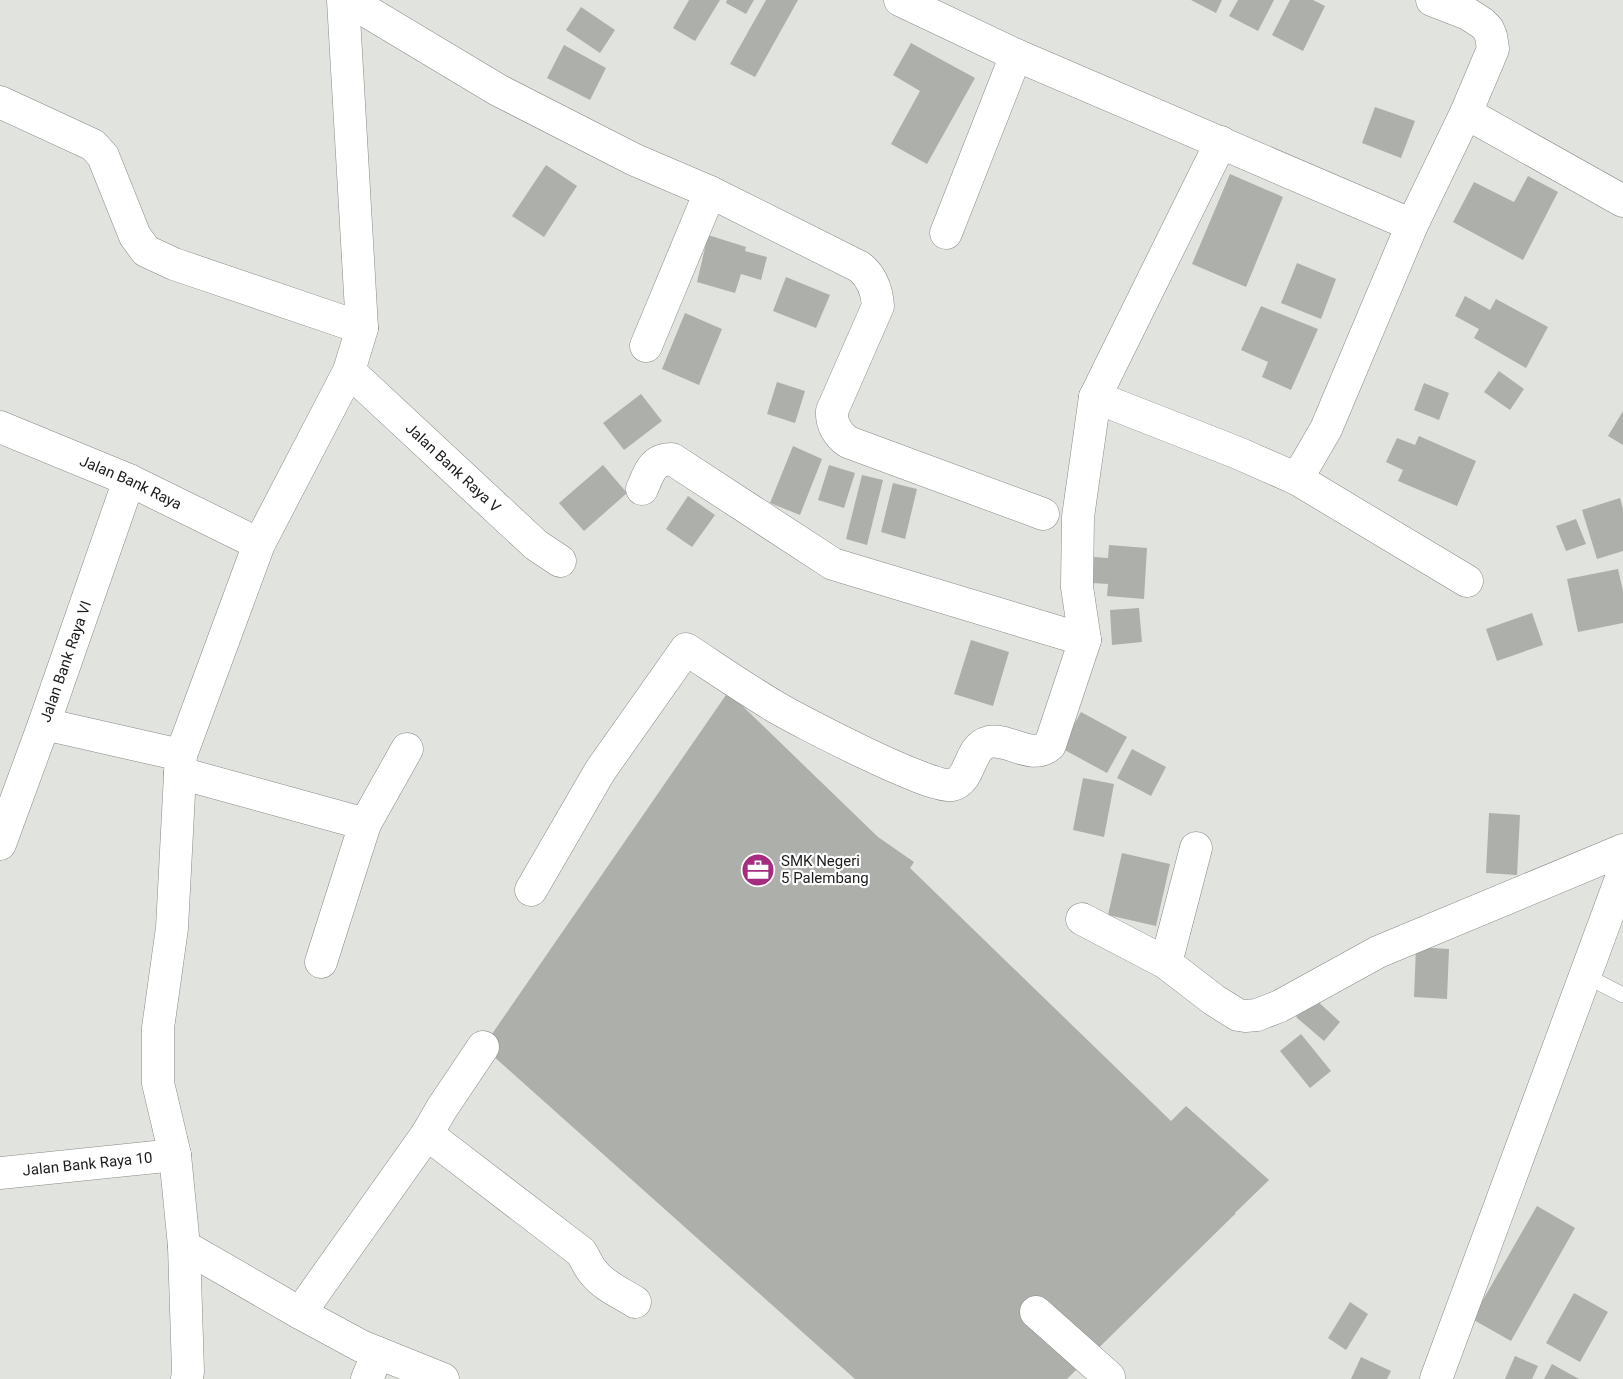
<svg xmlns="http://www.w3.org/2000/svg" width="1623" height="1379" font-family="Roboto,sans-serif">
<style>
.building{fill:#adafab}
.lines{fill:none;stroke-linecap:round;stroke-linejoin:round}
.lane-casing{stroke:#898a87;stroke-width:16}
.street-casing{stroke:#898a87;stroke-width:33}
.lane{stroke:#fff;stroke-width:15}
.street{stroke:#fff;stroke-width:32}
.labels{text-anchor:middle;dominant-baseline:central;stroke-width:4.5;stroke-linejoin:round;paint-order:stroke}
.street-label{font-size:15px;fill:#1c1d1b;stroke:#fff}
.poi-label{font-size:15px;fill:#1c1d1b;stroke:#fff;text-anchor:start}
</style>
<rect width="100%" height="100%" fill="#e1e3df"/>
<!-- building -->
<g class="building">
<polygon points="689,0 720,0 695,41 673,28"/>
<polygon points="727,0 754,0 746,14 726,3"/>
<polygon points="766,0 798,0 755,77 730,64"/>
<polygon points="1191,0 1222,0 1216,13"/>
<polygon points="1238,0 1274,0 1258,31 1229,16"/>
<polygon points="1290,0 1313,0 1325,6 1303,51 1272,35"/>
<polygon points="581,7 615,30 600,53 566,30"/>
<polygon points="911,43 975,78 927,164 891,144 920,91 893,75"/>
<polygon points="564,45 606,68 590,100 547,78"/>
<polygon points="1375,107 1415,121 1401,158 1362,143"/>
<polygon points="546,165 577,186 544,237 512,216"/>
<polygon points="1230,174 1283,197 1246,287 1192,264"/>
<polygon points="1528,176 1558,192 1523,260 1453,222 1474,182 1514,202"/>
<polygon points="708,235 746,247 745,251 767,257 761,280 741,274 735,293 697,282"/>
<polygon points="1297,263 1336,279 1321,319 1281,303"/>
<polygon points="786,277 830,295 816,328 773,311"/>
<polygon points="1465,296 1490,310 1496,299 1548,327 1526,368 1474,338 1479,329 1455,316"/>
<polygon points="1261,306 1318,329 1291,390 1262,377 1268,362 1241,350"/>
<polygon points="685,313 722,329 699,385 662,369"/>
<polygon points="1499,371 1524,389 1510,410 1484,392"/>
<polygon points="777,382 805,391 795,423 767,414"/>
<polygon points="1424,383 1449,393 1439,420 1414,410"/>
<polygon points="641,394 662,421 624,450 603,423"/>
<polygon points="1623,411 1623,445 1608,436"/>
<polygon points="1419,436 1476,461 1457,506 1398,481 1403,470 1386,462 1397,438 1415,445"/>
<polygon points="793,446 822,459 800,515 770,503"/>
<polygon points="603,465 627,493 584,531 559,503"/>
<polygon points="829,465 855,473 844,508 818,500"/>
<polygon points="862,475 883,480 867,545 846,539"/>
<polygon points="893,483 917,489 905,539 881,532"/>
<polygon points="688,496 715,515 692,547 666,529"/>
<polygon points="1620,498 1623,509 1623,551 1597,559 1582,510"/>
<polygon points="1576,519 1586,544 1566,551 1556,526"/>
<polygon points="1109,545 1147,548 1144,599 1107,596 1108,584 1092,583 1094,557 1108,558"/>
<polygon points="1618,569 1623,591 1623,623 1578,632 1567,579"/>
<polygon points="1139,608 1142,642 1112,645 1110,610"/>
<polygon points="1532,613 1543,645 1497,661 1486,629"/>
<polygon points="971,640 1009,652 993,706 954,694"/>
<polygon points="728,692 878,837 914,862 910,868 1171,1121 1186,1106 1269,1180 1235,1213 1235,1215 1234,1215 1067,1379 855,1379 483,1047"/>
<polygon points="1081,712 1127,737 1107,773 1061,748"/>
<polygon points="1132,749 1166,767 1151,796 1117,778"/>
<polygon points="1083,778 1114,784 1104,837 1073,830"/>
<polygon points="1489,813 1520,815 1517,875 1486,873"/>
<polygon points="1122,853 1170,864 1156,926 1108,915"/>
<polygon points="1416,947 1449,949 1447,999 1414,997"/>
<polygon points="1313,997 1340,1022 1324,1041 1296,1017"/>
<polygon points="1301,1034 1331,1071 1310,1088 1280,1051"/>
<polygon points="1537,1206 1575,1228 1511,1341 1472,1319"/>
<polygon points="1574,1293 1608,1312 1580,1362 1546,1343"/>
<polygon points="1350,1302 1368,1314 1346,1350 1328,1338"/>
<polygon points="1515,1356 1538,1366 1532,1379 1505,1379"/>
<polygon points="1361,1357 1391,1371 1387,1379 1351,1379"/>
<polygon points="1552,1364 1579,1379 1544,1379"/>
</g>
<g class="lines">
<!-- lane casing -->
<g class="lane-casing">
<polyline id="lane" points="1586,976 1623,995"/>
</g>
<!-- street casing -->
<g class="street-casing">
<g id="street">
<path d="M348 0 498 90 635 160 710 192 860 267C872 277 877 291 878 306L832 411C831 424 838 435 848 442L1043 514"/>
<polyline points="900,0 1016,55 1412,225"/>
<polyline points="0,102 93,145 103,156 135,236 146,251 174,264 362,328"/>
<polyline points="1466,113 1623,201"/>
<polyline points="946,233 1016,55"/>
<polyline points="646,346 710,192"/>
<path id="s1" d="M349 371 536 545 560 561"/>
<polyline points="1095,397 1238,453 1297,479 1326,429 1412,225 1466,113 1493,49 1491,36 1488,29 1482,23 1468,14 1432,0"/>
<path id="s2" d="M0 427 129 480 259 544"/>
<polyline points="1297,479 1467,581"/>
<path d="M642 489C649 473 652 459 672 459L833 564 1085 640"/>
<polyline points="44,724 181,755"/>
<polyline points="180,773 365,824 321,962"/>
<polyline points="365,824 407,749"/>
<path id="s3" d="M0 844 44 724 129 480"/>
<path d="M531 890 600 771 686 649C715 668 744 688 774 706 797 720 932 790 952 785 972 780 968 747 989 742 1009 738 1032 761 1050 745L1085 640 1077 587 1078 517 1095 397 1221 142"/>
<polyline points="1082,919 1166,963 1214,1000 1238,1015 1245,1016 1257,1015 1280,1006 1378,952 1623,850"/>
<polyline points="1166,963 1196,848"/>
<polyline points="427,1134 442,1108 483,1047"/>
<path id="s4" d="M0 1173 175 1155"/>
<polyline points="184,1246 300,1313 361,1346 443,1379"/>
<polyline points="1036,1312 1109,1377"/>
<path d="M300 1313 427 1134 581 1252C586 1259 588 1267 594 1273 604 1286 621 1293 635 1302"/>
<polyline points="187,1379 188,1371 184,1246 175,1155 158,1083 158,1028 172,928 181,755 259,544 349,371 362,328 343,0"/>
<polyline points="367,1379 378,1353"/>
<polyline points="1436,1379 1623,873"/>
</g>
</g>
<!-- lane -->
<use href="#lane" class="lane"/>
<!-- street -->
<use href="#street" class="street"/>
</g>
<!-- icons -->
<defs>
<g id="office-disc" transform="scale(1.725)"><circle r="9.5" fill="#a62c81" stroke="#fff"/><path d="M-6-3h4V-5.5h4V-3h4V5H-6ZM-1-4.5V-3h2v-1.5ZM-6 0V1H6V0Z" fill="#fff"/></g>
</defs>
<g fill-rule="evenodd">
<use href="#office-disc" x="758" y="870"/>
</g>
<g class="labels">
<!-- street labels -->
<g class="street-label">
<text stroke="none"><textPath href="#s1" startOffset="142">Jalan Bank Raya V</textPath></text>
<text stroke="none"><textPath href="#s2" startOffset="142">Jalan Bank Raya</textPath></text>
<text stroke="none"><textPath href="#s3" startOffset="194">Jalan Bank Raya VI</textPath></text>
<text stroke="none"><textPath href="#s4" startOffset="88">Jalan Bank Raya 10</textPath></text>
</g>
<!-- poi labels -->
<g class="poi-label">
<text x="781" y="861">SMK Negeri<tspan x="781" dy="17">5 Palembang</tspan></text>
</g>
</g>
</svg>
